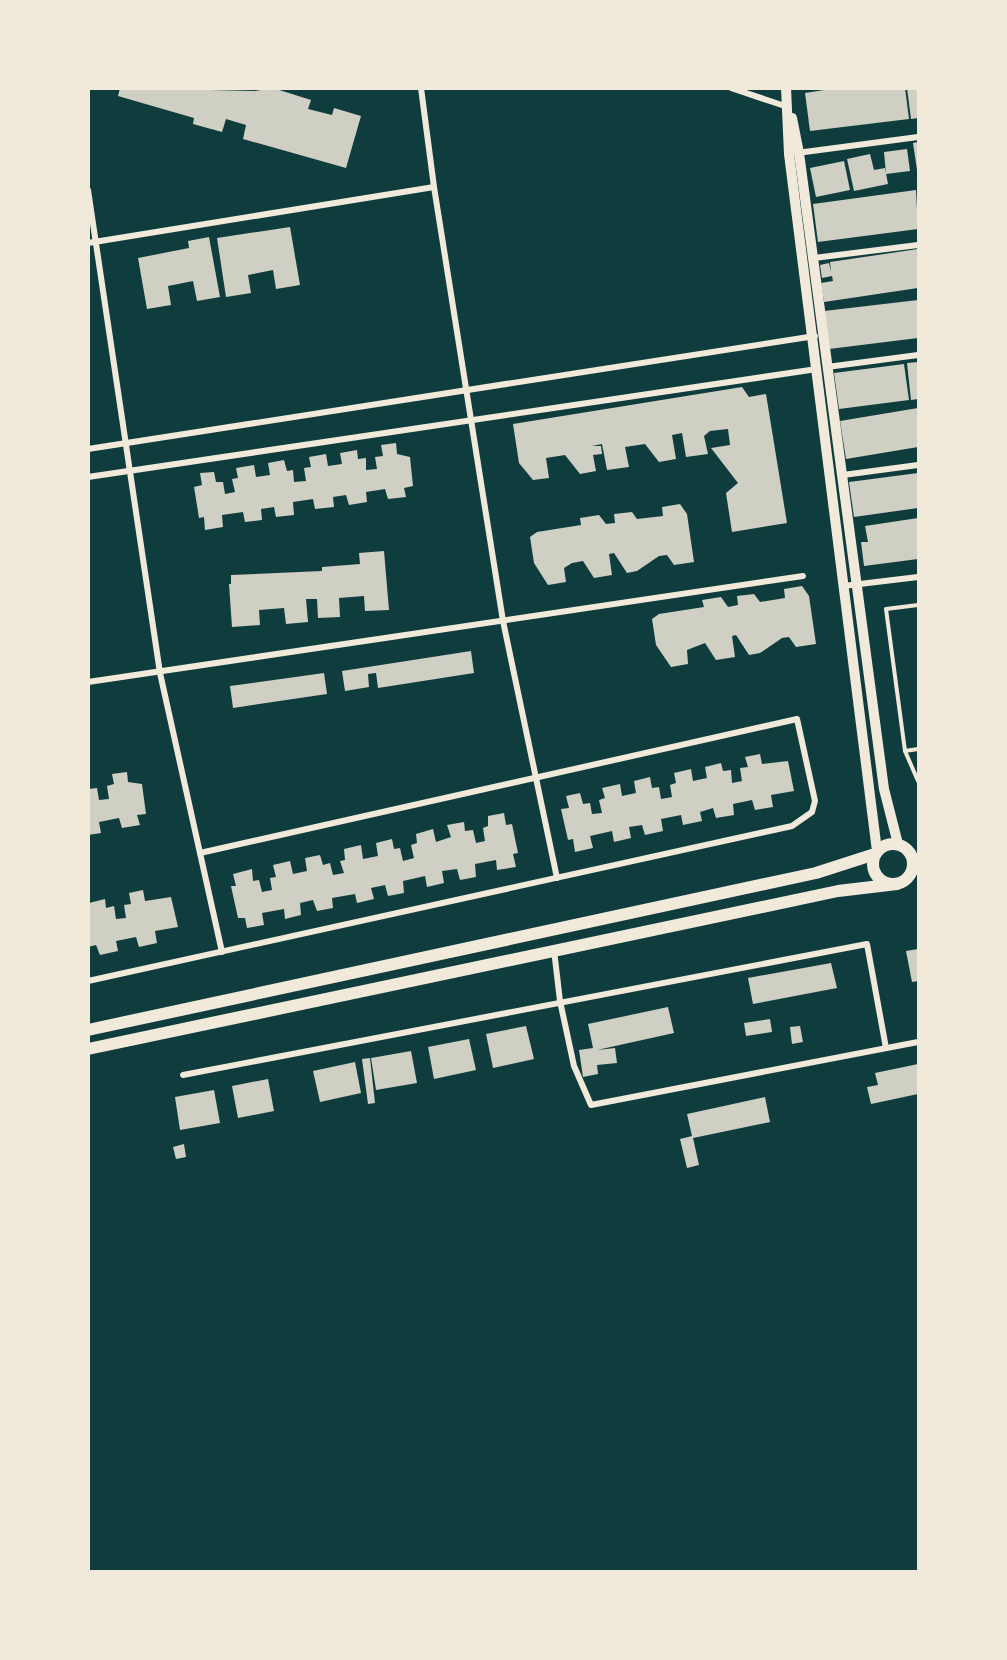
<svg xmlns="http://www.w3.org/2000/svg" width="1007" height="1660" font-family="'DejaVu Sans',sans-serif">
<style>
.building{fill:#cfcfc3}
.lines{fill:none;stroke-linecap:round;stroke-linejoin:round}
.path{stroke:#f1e9da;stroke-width:4}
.minor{stroke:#f1e9da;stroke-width:6}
.tertiary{stroke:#f1e9da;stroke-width:10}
.secondary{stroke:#f1e9da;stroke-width:12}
</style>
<rect width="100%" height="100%" fill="#0f3d3e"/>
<!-- building -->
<g class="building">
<polygon points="120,88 255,91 273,88 311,100 308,109 332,115 334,108 361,116 346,168 243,139 246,125 226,119 222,132 193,124 194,118 118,96"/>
<polygon points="837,88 905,88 909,119 810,131 805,93"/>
<polygon points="907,88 918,88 918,118 911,119"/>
<polygon points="918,142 918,169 917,170 913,143"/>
<polygon points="907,149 910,171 886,174 884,152"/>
<polygon points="870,154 874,170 885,168 888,184 854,191 847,159"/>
<polygon points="844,161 850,190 816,197 810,168"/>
<polygon points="916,190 918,229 818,242 813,204"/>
<polygon points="290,227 300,285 276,289 273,270 248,275 251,293 226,297 217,238"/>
<polygon points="209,237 220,297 197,301 193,281 168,286 171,305 147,309 138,258 189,248 188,241"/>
<polygon points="918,249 918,288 824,302 821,283 833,281 832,276 822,278 820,265 829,263 831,272 830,262"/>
<polygon points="918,300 918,338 829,349 824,311"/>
<polygon points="918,362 918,399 911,400 907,363"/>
<polygon points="904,364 909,400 839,409 834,373"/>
<polygon points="742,387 749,397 766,394 787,523 732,532 726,493 738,483 711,448 730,445 728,429 710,431 704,436 708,454 686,457 682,433 672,435 676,459 659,462 645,444 625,447 629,467 607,470 602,444 592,446 601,446 602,454 593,455 596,471 580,474 565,455 546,458 549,478 533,480 519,463 513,424"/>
<polygon points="918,408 918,447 846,459 840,421"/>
<polygon points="396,443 397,454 410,457 413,486 404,488 406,497 388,499 385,489 366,492 367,502 349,505 346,495 333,497 334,507 315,509 313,499 293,502 294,515 276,517 274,507 261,509 262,520 245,522 243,512 222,515 223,527 205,530 204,517 199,518 194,487 202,485 200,473 214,472 216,482 223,482 225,494 235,492 232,479 238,478 236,468 254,465 256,477 270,475 268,463 284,460 287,471 293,470 294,482 306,481 304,468 311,467 309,457 326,454 328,466 342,464 340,453 357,450 358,459 366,458 366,470 377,469 375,457 383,456 381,445"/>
<polygon points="918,473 918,508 854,517 849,482"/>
<polygon points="680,504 687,514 694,562 674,565 667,555 659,556 637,571 627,573 614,553 609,554 612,575 594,578 583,561 572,563 564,568 566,582 548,585 534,563 530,537 537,532 581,525 580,518 599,515 606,524 615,523 614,514 632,512 637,519 663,516 662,507"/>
<polygon points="918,518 918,559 864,566 861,542 868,542 865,526"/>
<polygon points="384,551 389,610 365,611 364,596 339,598 340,617 318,618 317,599 306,599 308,622 286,624 284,608 259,610 260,625 232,627 229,584 231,584 231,575 322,571 322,567 360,564 359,553"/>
<polygon points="802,586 809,596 816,644 796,647 789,637 782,638 760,653 749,655 736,635 732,636 735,657 716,660 705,643 687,650 688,664 671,667 656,645 652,619 659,614 704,607 702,600 721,597 728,607 738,605 737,596 754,594 760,602 785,598 784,589"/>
<polygon points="471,651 474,673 378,688 376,673 368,674 369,687 345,691 342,671"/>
<polygon points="324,673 327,694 233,708 230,686"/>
<polygon points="760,754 762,764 788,761 794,791 771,795 773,807 755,810 752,800 733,804 734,815 716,818 713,808 700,812 702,821 683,825 681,815 661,819 663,831 645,835 642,825 629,827 631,838 614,842 612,831 590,836 593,848 575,852 573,839 568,840 561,809 569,808 566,796 580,793 583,804 590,803 592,814 602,813 599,800 605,798 602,788 620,784 622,796 636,793 634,781 650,777 652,788 659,787 661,799 672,797 670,785 676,783 674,773 691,769 693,781 707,778 705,767 721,763 723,771 731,770 732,783 742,781 740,768 748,767 745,757"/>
<polygon points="127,772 128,782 142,784 146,814 137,815 140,825 122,828 119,818 99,822 101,833 88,835 88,789 97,788 99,800 109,799 107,786 114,784 112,774"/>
<polygon points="504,813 506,825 512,824 518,853 513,854 516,867 497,870 496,860 475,864 476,877 460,880 457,869 442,871 444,883 427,887 425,876 403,881 404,893 388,896 385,885 371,888 374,899 357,903 355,894 332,898 333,908 317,911 313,900 300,903 301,915 285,919 284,909 262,913 264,925 247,928 245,918 238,918 231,886 236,886 233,874 252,869 253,881 259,880 262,892 272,890 270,878 276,877 273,865 290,861 293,874 307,871 305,858 320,855 323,865 330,863 333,875 344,873 340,861 345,860 344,849 361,845 363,859 378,856 376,843 392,839 394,849 400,848 403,861 414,858 411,845 417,843 416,834 433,829 436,842 451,837 447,825 464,822 465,831 473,830 476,843 485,841 483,828 488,826 488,816"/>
<polygon points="143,890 145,901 171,897 178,927 155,931 157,943 139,947 136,937 116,941 118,951 100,955 96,945 88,947 89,903 105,899 106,908 114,906 116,919 126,918 124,905 131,904 129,893"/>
<polygon points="918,949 918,981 912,982 906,951"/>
<polygon points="831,963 837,988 753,1004 748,978"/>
<polygon points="668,1007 674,1033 597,1050 615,1048 617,1063 597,1065 598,1074 583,1077 579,1050 593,1048 588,1024"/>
<polygon points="770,1019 772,1032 746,1036 744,1023"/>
<polygon points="526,1026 534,1059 493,1068 486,1034"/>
<polygon points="800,1026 803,1042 792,1044 790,1027"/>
<polygon points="469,1039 476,1070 434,1079 428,1047"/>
<polygon points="411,1051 417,1083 376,1090 371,1058"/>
<polygon points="370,1058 375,1103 368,1104 362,1059"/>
<polygon points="355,1062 361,1093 320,1102 313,1071"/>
<polygon points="918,1064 918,1094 871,1104 867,1087 878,1085 875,1073"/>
<polygon points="268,1079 274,1111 238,1118 232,1086"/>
<polygon points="214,1090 220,1123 180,1130 175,1097"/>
<polygon points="765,1097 770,1122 693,1138 699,1165 687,1168 680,1139 692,1136 687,1114"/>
<polygon points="184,1144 186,1157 176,1159 173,1147"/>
</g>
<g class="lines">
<!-- path -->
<g class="path">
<polyline points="918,605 886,609 905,751 918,781"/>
<polyline points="905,751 918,749"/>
</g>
<!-- minor -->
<g class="minor">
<polyline points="421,88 434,187 503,621 557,878"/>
<polyline points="731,88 788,107"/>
<polyline points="797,153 918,137"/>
<polyline points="88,190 160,673 222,952"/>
<polyline points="88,243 434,187"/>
<polyline points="814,258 918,245"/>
<polyline points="827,367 918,355"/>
<polyline points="88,449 815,336"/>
<polyline points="843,475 918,465"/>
<polyline points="88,477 817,369"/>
<polyline points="843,586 918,577"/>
<polyline points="88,682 803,576"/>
<polyline points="554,950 560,1001 574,1066 591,1105 918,1042"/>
<polyline points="88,981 792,826 812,812 815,801 797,719 200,853"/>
<polyline points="183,1075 867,944 886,1048"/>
</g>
<!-- tertiary -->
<g class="tertiary">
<polyline points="786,88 789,154 877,851"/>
<polyline points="792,118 799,153 884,789 898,844"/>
</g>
<!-- secondary -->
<g class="secondary">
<circle cx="893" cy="864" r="20"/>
<polyline points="88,1030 816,873 875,854"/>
<polyline points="88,1049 838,891 897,884"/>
</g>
</g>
<!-- border -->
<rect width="1007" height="1660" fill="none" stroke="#f1e9da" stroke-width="180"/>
</svg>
